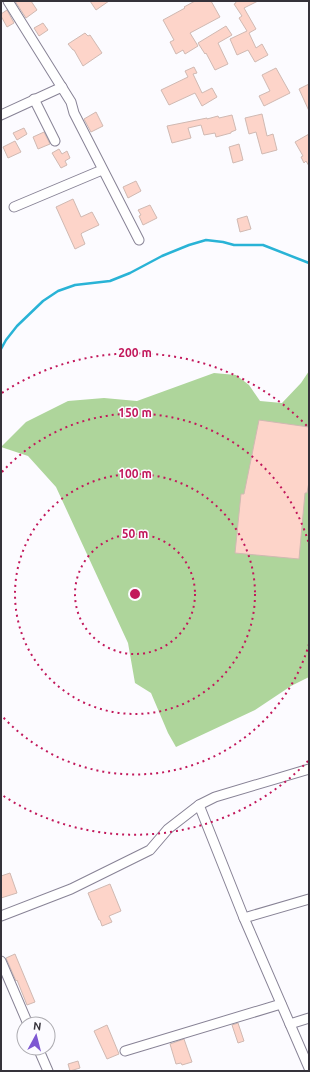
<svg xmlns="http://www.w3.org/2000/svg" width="310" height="1072" font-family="Ubuntu,sans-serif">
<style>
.green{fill:#aed59b}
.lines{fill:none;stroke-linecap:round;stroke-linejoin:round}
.stream{stroke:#29b3d6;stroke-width:2.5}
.building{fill:#fdd4c9;stroke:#d0b9b2}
.minor-casing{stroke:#888396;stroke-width:11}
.minor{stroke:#fff;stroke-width:9}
.ring{fill:none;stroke:#c2185b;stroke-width:2;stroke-dasharray:2 4}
.centre{fill:#c2185b;stroke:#fcfbff;stroke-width:2}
.ring-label{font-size:12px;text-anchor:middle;font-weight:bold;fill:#c2185b;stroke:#fcfbff;stroke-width:3;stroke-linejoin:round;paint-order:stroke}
</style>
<rect width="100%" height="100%" fill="#fcfbff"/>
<!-- green -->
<polygon class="green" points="309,371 309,677 291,686 255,710 176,747 168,733 151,693 135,683 128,643 56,487 28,456 1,447 26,422 68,401 104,398 137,401 214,373 236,375 249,385 260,401 282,403 301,383"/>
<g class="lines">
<!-- stream -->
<polyline class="stream" points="1,349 6,340 17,326 43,301 58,291 75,285 110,281 130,273 162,256 189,245 206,240 223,242 234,245 263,245 309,263"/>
</g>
<!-- building -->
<g class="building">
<polygon points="15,1 31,1 37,10 26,18"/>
<polygon points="90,1 109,1 96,10"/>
<polygon points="195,1 211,1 220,17 190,33 198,46 185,54 183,50 176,54 170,42 174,40 163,20 185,8 184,7"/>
<polygon points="235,1 258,1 244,8 256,29 249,33 256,48 262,44 268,55 255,62 248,50 237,55 230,39 247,31 239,18 242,16 234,4 236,3"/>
<polygon points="7,10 14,23 7,27 1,16 1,14"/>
<polygon points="43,23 48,30 39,36 34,28"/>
<polygon points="226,26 232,35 218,43 228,64 215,70 206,53 205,54 198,43"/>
<polygon points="85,33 88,36 90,35 102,53 83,66 74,50 73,50 68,44"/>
<polygon points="194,67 197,73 193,74 202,93 212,88 217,97 202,106 195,93 169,105 161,90 188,77 185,71"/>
<polygon points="276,68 290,93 264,106 259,96 270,91 262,75"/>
<polygon points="309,84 309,111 299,89"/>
<polygon points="96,112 103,126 91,132 84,119"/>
<polygon points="262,114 267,136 273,134 277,150 262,154 256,132 249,134 245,118"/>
<polygon points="232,115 236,130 231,132 231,133 216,137 215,133 204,135 201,125 188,128 191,138 172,143 167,126 207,118 207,119 218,116 219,118"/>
<polygon points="24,128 27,134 17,140 13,133"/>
<polygon points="44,132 50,144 38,149 33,137"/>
<polygon points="309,134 309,166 306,161 304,163 301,157 303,156 295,142"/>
<polygon points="15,141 21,152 8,158 3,147"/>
<polygon points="239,144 243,160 233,163 229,147"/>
<polygon points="59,149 62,154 67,151 70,158 65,161 67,165 61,168 52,153"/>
<polygon points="136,181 141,191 128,198 123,187"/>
<polygon points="73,199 81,217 92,212 99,225 82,233 81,234 85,244 75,249 56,207"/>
<polygon points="150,205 157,218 143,225 139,216 141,215 138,210"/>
<polygon points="247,216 251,229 240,232 237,219"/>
<polygon points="259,420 309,427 309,482 307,493 305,493 299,559 235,553 241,494 244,494"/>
<polygon points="10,873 17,893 1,898 1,876"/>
<polygon points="110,884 121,911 109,916 112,922 102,926 100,920 99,920 88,893"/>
<polygon points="15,954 35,1002 27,1005 17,980 16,981 6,958"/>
<polygon points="238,1023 244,1041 238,1043 232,1025"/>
<polygon points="107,1025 119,1054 107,1059 94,1031"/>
<polygon points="184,1039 192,1062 182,1065 181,1063 176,1064 170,1044"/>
<polygon points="78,1061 80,1068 70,1071 68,1064"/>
</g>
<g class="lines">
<!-- minor casing -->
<g class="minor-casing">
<g id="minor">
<polyline points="8,1 71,102 74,113 139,240"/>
<polyline points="34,99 55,141"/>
<polyline points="1,115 62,87"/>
<polyline points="14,207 102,170"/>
<polyline points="199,805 244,918 309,1068"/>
<polyline points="1,916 71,889 150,850 168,829 199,805 215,797 309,769"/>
<polyline points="244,918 309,899"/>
<polyline points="1,961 28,1024"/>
<polyline points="290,1024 309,1018"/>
<polyline points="38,1048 48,1071"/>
<polyline points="125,1051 281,1004"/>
</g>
</g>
<!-- minor -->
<use href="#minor" class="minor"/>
</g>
<!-- distance rings -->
<g class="ring">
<circle cx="135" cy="594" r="60"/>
<circle cx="135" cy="594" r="120"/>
<path d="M309 644A181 181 0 0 1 2 716M2 472A181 181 0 0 1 309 544"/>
<path d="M308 761A241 241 0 0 1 2 795M2 393A241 241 0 0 1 308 427"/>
</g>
<circle cx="135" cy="594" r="6" class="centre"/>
<g class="ring-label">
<text x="135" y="357">200 m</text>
<text x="135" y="417">150 m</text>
<text x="135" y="478">100 m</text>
<text x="135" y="538">50 m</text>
</g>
<!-- border -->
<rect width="310" height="1072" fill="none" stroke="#35323a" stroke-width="4"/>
<!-- north arrow -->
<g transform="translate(36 1036) rotate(7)"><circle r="19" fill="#fcfbff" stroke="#acabb0"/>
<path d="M0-3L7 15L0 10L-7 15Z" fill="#7e58d2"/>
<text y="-6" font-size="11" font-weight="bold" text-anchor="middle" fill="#35323a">N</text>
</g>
</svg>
